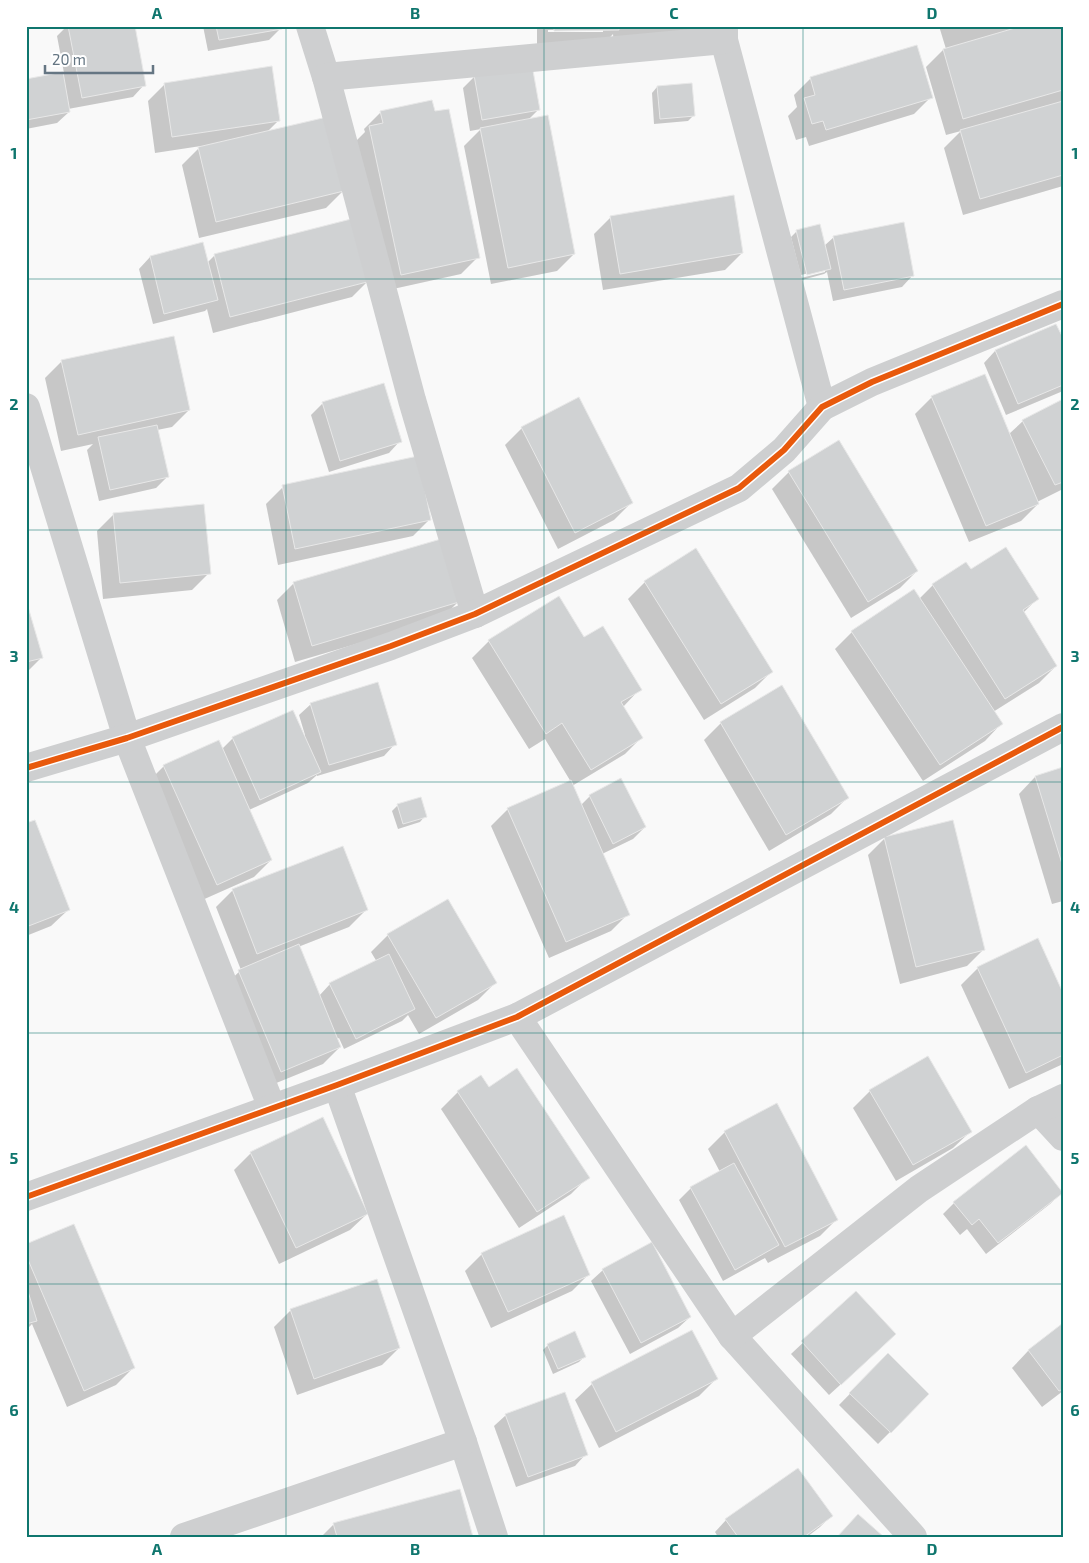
<svg xmlns="http://www.w3.org/2000/svg" width="1089" height="1563" font-family="'Exo 2',sans-serif">
<style>
.shadow{fill:#0003;fill-rule:evenodd}
.building{fill:#d0d2d3;stroke:#e8e8e8}
.lines{fill:none;stroke-linecap:round;stroke-linejoin:round}
.minor{stroke:#cecfd0;stroke-width:28}
.cycleway-casing{stroke:#fff;stroke-width:9}
.cycleway{stroke:#e8590c;stroke-width:6}
.grid{fill:none;stroke:#0f766e;stroke-width:1;stroke-opacity:0.55}
.neatline{fill:none;stroke:#0f766e;stroke-width:2}
.grid-label{font-size:16px;text-anchor:middle;font-weight:bold;fill:#0f766e}
</style>
<rect width="100%" height="100%" fill="#f9f9f9"/>
<!-- shadow -->
<g class="shadow">
<polygon points="67,26 133,26 144,85 133,97 68,109 69,112 57,123 26,129 26,80 64,73 57,36"/>
<polygon points="203,26 280,26 280,29 269,40 208,51"/>
<path d="M537 26H710V27L693 44 614 45 613 34 601 47 537 48ZM603 29V32H548V30Z"/>
<polygon points="939,26 1063,26 1063,186 963,215 944,148 961,131 946,135 926,67 943,50 946,49"/>
<polygon points="475,76 538,110 528,120 574,254 557,271 491,284 464,146 481,129 470,131 463,88"/>
<polygon points="811,78 931,97 914,114 809,146 806,137 796,140 788,116 797,107 794,95"/>
<polygon points="165,84 279,120 266,133 343,191 326,208 199,238 182,165 201,146 155,153 148,101"/>
<polygon points="657,87 694,115 688,121 654,124 652,93"/>
<polygon points="381,112 478,257 461,274 384,291 353,144 365,132 364,129"/>
<polygon points="611,217 742,253 725,270 603,290 594,234"/>
<path d="M796 232 824 246 834 237 913 275 902 287 833 301 827 272 824 274 802 280 791 237ZM825 269V272L801 278V275Z"/>
<polygon points="202,244 207,263 215,255 369,280 352,297 213,333 207,309 205,311 153,324 139,269 150,257"/>
<polygon points="1056,325 1063,341 1063,391 1006,415 984,363 995,351"/>
<polygon points="62,361 189,410 172,427 157,430 167,477 156,488 99,501 87,450 93,444 61,451 45,378"/>
<polygon points="932,397 1009,434 1023,421 1063,400 1063,489 1037,502 1038,504 1021,521 969,542 915,414"/>
<polygon points="323,403 400,441 389,453 329,472 311,415"/>
<polygon points="522,428 631,503 614,520 558,549 505,445"/>
<polygon points="789,472 917,571 900,588 851,618 772,489"/>
<polygon points="283,487 430,519 413,536 278,565 266,504"/>
<polygon points="114,514 209,573 192,590 103,599 97,531"/>
<polygon points="970,571 1037,599 1023,613 1056,666 1039,683 993,712 1001,724 985,741 923,781 835,649 852,632 919,599 933,585"/>
<polygon points="645,582 772,671 755,688 704,720 628,599"/>
<polygon points="294,583 458,602 441,619 295,662 277,600"/>
<polygon points="26,603 41,658 26,673"/>
<polygon points="584,639 640,689 623,707 642,737 625,754 572,786 581,805 590,796 645,827 633,839 602,854 628,914 611,931 549,958 491,826 508,809 571,782 545,739 529,749 472,658 489,641"/>
<polygon points="781,687 848,797 831,814 769,851 704,740 721,723"/>
<polygon points="311,704 395,744 384,756 317,776 317,775 308,783 249,810 271,860 254,877 200,901 147,783 164,766 222,749 233,738 305,735 299,715"/>
<polygon points="1063,769 1063,901 1052,904 1019,794 1035,777"/>
<polygon points="398,805 425,816 420,822 398,829 392,811"/>
<polygon points="26,825 68,910 51,926 26,936"/>
<polygon points="885,838 984,949 967,966 900,984 868,855"/>
<polygon points="233,890 366,910 349,927 298,947 319,996 330,984 377,962 371,952 388,935 495,983 478,1000 419,1034 408,1015 402,1021 344,1049 339,1038 337,1039 340,1047 323,1064 264,1088 222,988 241,970 216,907"/>
<polygon points="978,968 1063,996 1063,1064 1009,1089 961,985"/>
<polygon points="488,1089 588,1177 571,1194 519,1228 441,1109 458,1092"/>
<polygon points="870,1091 970,1132 953,1148 896,1181 853,1108"/>
<polygon points="725,1132 837,1219 820,1236 768,1263 765,1258 723,1281 679,1200 691,1188 720,1172 708,1149"/>
<polygon points="251,1153 367,1214 350,1230 279,1264 234,1170"/>
<polygon points="1062,1192 1050,1204 986,1254 967,1229 960,1235 943,1214 954,1203"/>
<polygon points="26,1246 133,1368 116,1385 67,1407 32,1324 26,1330"/>
<polygon points="482,1254 589,1274 572,1291 491,1328 465,1271"/>
<polygon points="603,1270 690,1317 678,1328 630,1354 591,1281"/>
<polygon points="856,1293 883,1346 829,1395 791,1354"/>
<polygon points="291,1310 399,1348 382,1365 297,1395 274,1327"/>
<polygon points="1063,1324 1063,1391 1042,1407 1012,1368 1028,1351"/>
<polygon points="692,1332 716,1379 699,1396 599,1448 575,1400 592,1384"/>
<polygon points="548,1345 585,1356 579,1362 553,1374 543,1350"/>
<polygon points="888,1355 928,1394 878,1444 839,1405"/>
<polygon points="506,1415 586,1454 575,1466 516,1487 494,1426"/>
<polygon points="798,1469 831,1516 820,1527 807,1537 718,1537 715,1532 726,1520"/>
<polygon points="334,1524 472,1537 321,1537"/>
</g>
<!-- building -->
<g class="building">
<polygon points="68,26 135,26 146,86 82,98"/>
<polygon points="216,26 281,26 282,29 219,40"/>
<polygon points="554,26 619,26 619,30 554,31"/>
<polygon points="630,26 711,26 711,27 630,28"/>
<polygon points="1022,26 1063,26 1063,90 963,119 943,49"/>
<polygon points="917,45 933,98 826,130 823,121 812,124 804,98 815,95 810,77"/>
<polygon points="532,65 540,110 482,120 474,75"/>
<polygon points="272,66 280,121 172,137 164,83"/>
<polygon points="63,72 70,112 26,120 26,79"/>
<polygon points="692,83 695,116 660,119 657,86"/>
<polygon points="432,100 435,111 449,109 480,258 401,275 369,126 383,123 380,111"/>
<polygon points="1063,101 1063,175 980,199 960,130"/>
<polygon points="548,115 575,254 508,268 480,128"/>
<polygon points="327,117 344,191 216,222 198,147"/>
<polygon points="734,195 743,253 620,274 610,216"/>
<polygon points="355,218 371,281 230,317 214,254"/>
<polygon points="904,222 914,276 844,290 833,236"/>
<polygon points="820,224 831,269 807,275 796,230"/>
<polygon points="203,242 218,300 164,314 150,256"/>
<polygon points="1056,324 1063,338 1063,385 1018,404 995,350"/>
<polygon points="174,336 190,410 78,435 61,360"/>
<polygon points="985,374 1039,504 986,526 931,396"/>
<polygon points="384,383 402,442 340,461 322,402"/>
<polygon points="579,397 633,503 575,533 521,427"/>
<polygon points="1063,399 1063,482 1055,485 1022,420"/>
<polygon points="157,425 169,477 110,490 98,437"/>
<polygon points="839,440 918,571 868,602 788,471"/>
<polygon points="418,456 431,520 295,549 282,485"/>
<polygon points="204,504 211,574 120,583 113,513"/>
<polygon points="441,539 459,602 312,646 293,582"/>
<polygon points="1006,547 1039,599 1023,610 1057,666 1005,699 932,584 966,562 971,569"/>
<polygon points="696,548 773,672 721,704 644,581"/>
<polygon points="914,589 1003,724 940,765 851,631"/>
<polygon points="559,596 584,637 603,626 642,690 621,702 643,738 591,770 562,723 546,734 488,640"/>
<polygon points="26,600 43,658 26,662"/>
<polygon points="378,682 397,745 329,765 310,703"/>
<polygon points="782,685 849,798 786,835 720,722"/>
<polygon points="293,710 321,772 260,800 232,737"/>
<polygon points="219,740 272,860 217,885 163,765"/>
<polygon points="1063,767 1063,867 1035,776"/>
<polygon points="621,778 646,827 613,844 589,795"/>
<polygon points="571,780 630,915 566,942 507,808"/>
<polygon points="421,797 427,817 403,824 397,804"/>
<polygon points="35,820 70,910 26,927 26,823"/>
<polygon points="953,820 985,950 916,967 884,837"/>
<polygon points="343,846 368,910 257,954 232,889"/>
<polygon points="448,899 497,983 436,1018 387,934"/>
<polygon points="1038,938 1063,993 1063,1055 1026,1073 977,967"/>
<polygon points="299,944 341,1047 281,1072 238,970"/>
<polygon points="389,954 415,1009 356,1039 329,983"/>
<polygon points="928,1056 972,1132 913,1165 869,1090"/>
<polygon points="517,1068 590,1178 537,1212 457,1091 481,1075 489,1087"/>
<polygon points="777,1103 838,1220 785,1247 724,1131"/>
<polygon points="323,1117 368,1214 296,1248 250,1152"/>
<polygon points="1026,1145 1063,1193 998,1243 979,1219 972,1225 953,1202"/>
<polygon points="734,1163 779,1245 735,1270 690,1187"/>
<polygon points="564,1215 590,1275 508,1312 481,1253"/>
<polygon points="74,1224 135,1368 84,1391 26,1255 26,1244"/>
<polygon points="652,1242 691,1317 641,1343 602,1269"/>
<polygon points="377,1279 400,1348 314,1379 290,1309"/>
<polygon points="26,1285 37,1321 26,1324"/>
<polygon points="856,1291 896,1334 841,1385 801,1341"/>
<polygon points="1063,1323 1063,1389 1059,1391 1028,1350"/>
<polygon points="692,1330 718,1379 616,1432 591,1382"/>
<polygon points="575,1331 586,1357 558,1369 547,1344"/>
<polygon points="888,1353 929,1394 891,1433 849,1393"/>
<polygon points="565,1392 588,1455 528,1477 505,1414"/>
<polygon points="798,1468 833,1516 804,1537 738,1537 725,1519"/>
<polygon points="460,1489 473,1537 337,1537 333,1523"/>
<polygon points="858,1514 884,1537 837,1537"/>
</g>
<g class="lines">
<!-- minor -->
<g class="minor">
<polyline points="310,26 326,77 412,400 475,614"/>
<polyline points="724,26 724,40 822,407"/>
<polyline points="326,77 724,40"/>
<polyline points="26,407 127,738 272,1108"/>
<polyline points="26,768 127,738 391,646 475,614 739,488 784,450 822,407 872,382 1063,304"/>
<polyline points="517,1017 732,1336 913,1537"/>
<polyline points="337,1085 463,1442 494,1537"/>
<polyline points="1038,1110 1063,1137"/>
<polyline points="26,1197 337,1085 517,1017 1063,727"/>
<polyline points="732,1336 919,1189 1038,1110 1063,1098"/>
<polyline points="184,1537 463,1442"/>
</g>
<!-- cycleway casing -->
<g class="cycleway-casing">
<g id="cycleway">
<polyline points="26,768 127,738 391,646 475,614 739,488 784,450 822,407 872,382 1063,304"/>
<polyline points="26,1197 337,1085 517,1017 1063,727"/>
</g>
</g>
<!-- cycleway -->
<use href="#cycleway" class="cycleway"/>
</g>
<!-- grid -->
<path class="grid" d="M286 26V1537M544 26V1537M803 26V1537M26 279H1063M26 530H1063M26 782H1063M26 1033H1063M26 1284H1063"/>
<!-- border -->
<rect width="1089" height="1563" fill="none" stroke="#ffffff" stroke-width="55"/>
<!-- scale -->
<path d="M45 65v8h108v-8" fill="none" stroke="#657683" stroke-width="2.5"/>
<text x="52" y="65" font-size="15" fill="#657683" stroke="#ffffff" stroke-width="4" paint-order="stroke">20 m</text>
<rect x="28" y="28" width="1034" height="1508" class="neatline"/>
<g class="grid-label">
<text x="157" y="19">A</text>
<text x="415" y="19">B</text>
<text x="674" y="19">C</text>
<text x="932" y="19">D</text>
<text x="14" y="159">1</text>
<text x="1075" y="159">1</text>
<text x="14" y="410">2</text>
<text x="1075" y="410">2</text>
<text x="14" y="662">3</text>
<text x="1075" y="662">3</text>
<text x="14" y="913">4</text>
<text x="1075" y="913">4</text>
<text x="14" y="1164">5</text>
<text x="1075" y="1164">5</text>
<text x="14" y="1416">6</text>
<text x="1075" y="1416">6</text>
<text x="157" y="1555">A</text>
<text x="415" y="1555">B</text>
<text x="674" y="1555">C</text>
<text x="932" y="1555">D</text>
</g>
</svg>
